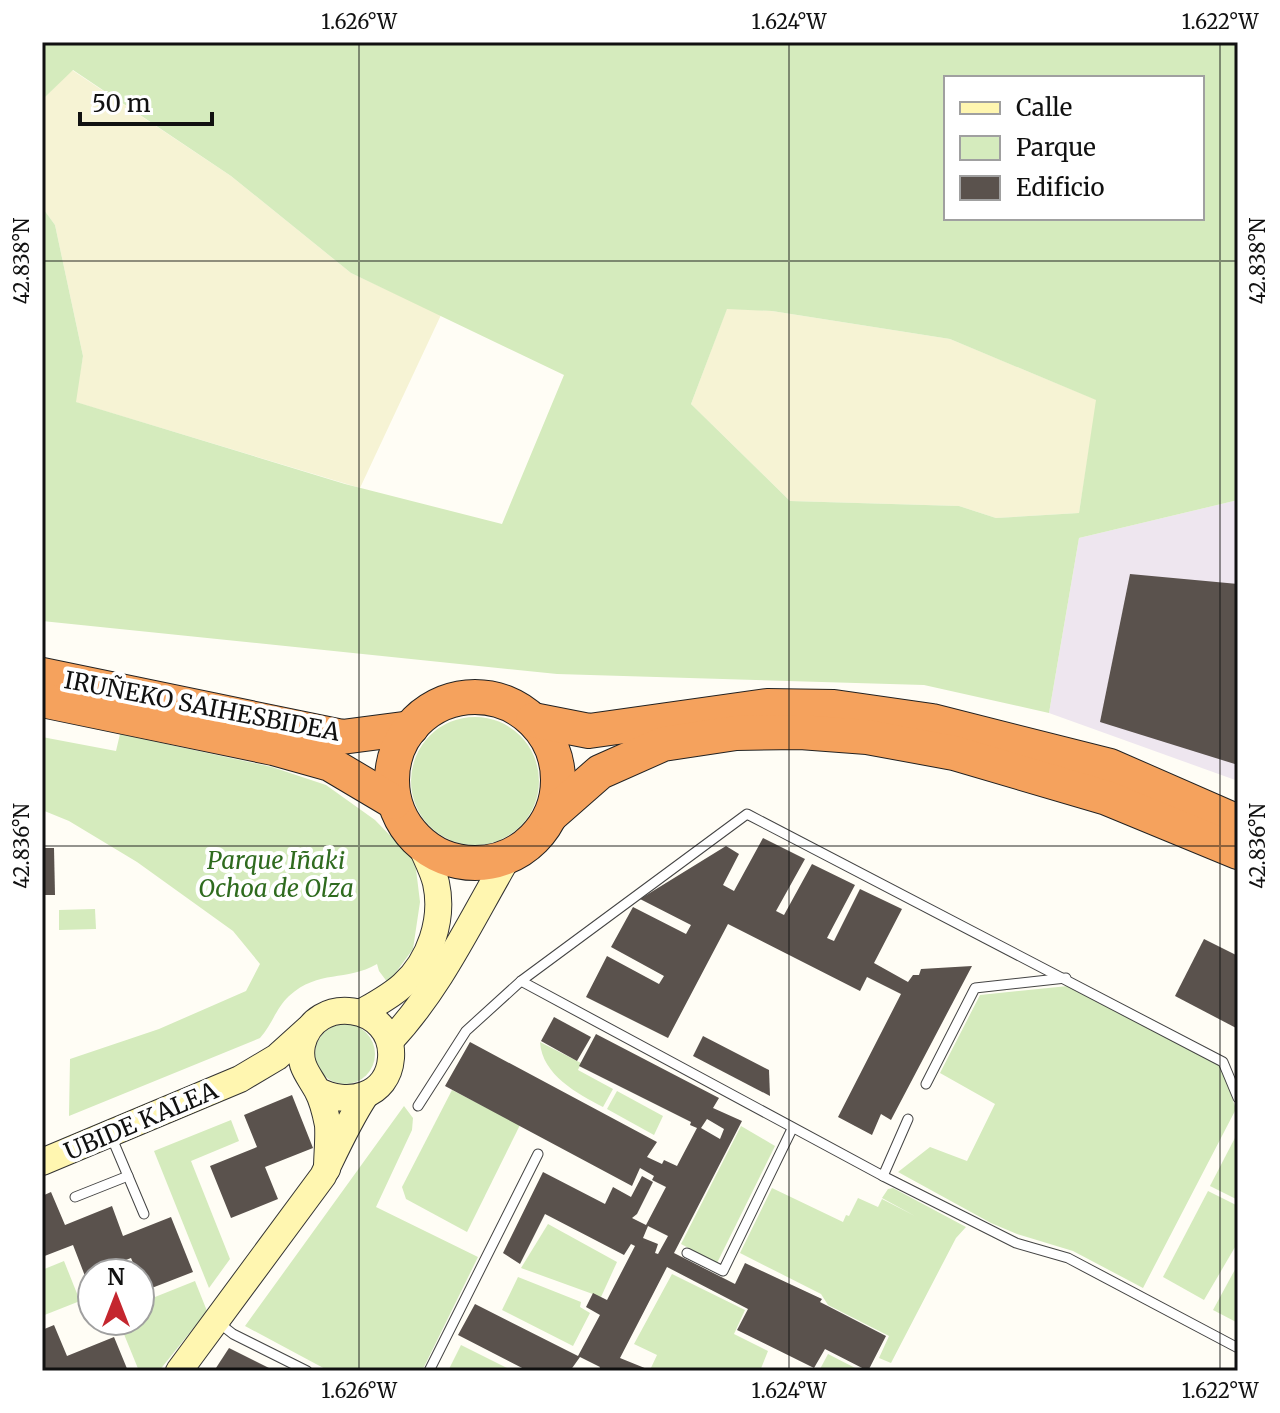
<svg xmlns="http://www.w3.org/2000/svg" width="1280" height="1413" font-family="Merriweather,serif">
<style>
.industrial{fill:#eee6ef}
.farmland{fill:#f6f3d4}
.green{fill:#d5ebbd;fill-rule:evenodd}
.building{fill:#5a524d;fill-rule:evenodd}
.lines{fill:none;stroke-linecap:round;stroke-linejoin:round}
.lane-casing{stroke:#444;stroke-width:11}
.secondary-casing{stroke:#333;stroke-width:28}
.highway-casing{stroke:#222;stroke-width:36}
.lane{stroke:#fff;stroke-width:9}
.secondary{stroke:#fff6b0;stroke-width:26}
.highway{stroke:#f5a25d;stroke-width:34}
.ticks{fill:none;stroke:#111;stroke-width:2;stroke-opacity:0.45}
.labels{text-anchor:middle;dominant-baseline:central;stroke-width:8;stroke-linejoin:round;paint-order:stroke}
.street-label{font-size:24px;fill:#111;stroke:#fff}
.park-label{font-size:24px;font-style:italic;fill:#2f6b1f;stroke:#fff}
.neatline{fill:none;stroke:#111;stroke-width:3}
.ticks-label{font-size:20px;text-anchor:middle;fill:#111}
</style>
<rect width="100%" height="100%" fill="#fffdf5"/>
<!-- industrial -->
<polygon class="industrial" points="1238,500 1238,781 1049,713 1079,538"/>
<!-- farmland -->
<g class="farmland">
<polygon points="72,70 231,176 351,273 441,315 360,488 75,402 83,356 55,225 42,207 42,100"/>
<polygon points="727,308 772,311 950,339 1097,400 1079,513 996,518 959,506 790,501 691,404"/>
</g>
<!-- green -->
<g class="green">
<path d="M42 42H1238V500L1079 538 1049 713 924 685 557 674 42 621V207L55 225 83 356 76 402 345 484 502 524 564 375 351 273 231 176 73 70 42 100ZM946 78H1202V218H946ZM727 309 772 311 950 339 1096 400 1079 513 996 518 959 506 790 501 691 404Z"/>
<circle cx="475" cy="781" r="64"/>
<path d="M120 734 272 767 326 785 375 820 415 861 420 902 413 949 388 983 379 971 377 964C346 982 319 969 289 996 276 1008 272 1025 260 1038L69 1116 70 1059 159 1029 246 991 260 964 233 931 137 862 69 821 42 810V737L116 751Z"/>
<polygon points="95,909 96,929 59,930 59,910"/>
<polygon points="1068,986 1220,1064 1236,1109 1143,1288 1073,1251 1017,1234 991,1223 898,1172 930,1147 967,1161 995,1104 940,1073 980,995"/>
<circle cx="345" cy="1054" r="30"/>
<path d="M540 1042 581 1063 578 1070 613 1089 603 1107C578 1094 542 1075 540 1042Z"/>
<polygon points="452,1090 520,1125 467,1232 406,1199 402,1187"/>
<polygon points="617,1091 663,1116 654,1135 607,1109"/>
<polygon points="404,1106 413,1118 412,1130 376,1207 478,1257 422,1371 329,1371 245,1326"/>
<polygon points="231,1120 239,1141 191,1161 230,1259 209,1288 154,1151"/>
<polygon points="741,1126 775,1146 717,1263 681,1244"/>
<polygon points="1238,1132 1238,1200 1210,1186"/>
<polygon points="772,1188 843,1222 846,1215 849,1216 858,1198 878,1207 882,1199 915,1216 882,1198 888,1189 893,1188 966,1227 956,1238 891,1363 879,1358 889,1336 828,1305 821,1294 740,1253"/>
<polygon points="1208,1191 1238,1206 1238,1242 1204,1300 1163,1277"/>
<polygon points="548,1224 617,1262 601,1297 521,1268"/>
<polygon points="64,1261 80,1301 42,1316 42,1270"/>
<polygon points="1238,1264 1238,1323 1213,1310"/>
<polygon points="672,1274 745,1310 734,1334 768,1351 760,1371 650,1370 657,1355 634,1344"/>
<polygon points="518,1277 581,1302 580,1307 590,1313 573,1346 502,1310"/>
<polygon points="195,1281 207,1311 159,1371 139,1371 119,1322 104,1327 101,1321 140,1321 140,1303"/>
<polygon points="461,1345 513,1371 448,1371"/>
<polygon points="828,1354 861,1371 819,1371"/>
</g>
<!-- building -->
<g class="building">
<polygon points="1130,574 1238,584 1238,765 1100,722"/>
<polygon points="763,838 805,859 776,911 784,915 812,864 855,885 827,938 834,941 860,889 902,909 874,963 908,982 913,975 919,975 921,969 972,966 891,1120 881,1114 872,1135 838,1117 901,994 867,977 860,991 728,924 668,1038 586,997 607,956 659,984 664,976 611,947 633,907 686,934 691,925 640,899 726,846 739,854 723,885 734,891"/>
<polygon points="42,848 54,848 55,895 42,895"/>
<polygon points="1204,939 1238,956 1238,1029 1175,996"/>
<polygon points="554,1017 591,1037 577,1061 541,1041"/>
<path d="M596 1034 719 1098 713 1108 742 1121 674 1253 735 1284 745 1263 822 1299 820 1302 886 1336 868 1371 825 1349 814 1368 737 1330 748 1309 667 1267 620 1358 652 1371H598L600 1367 580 1357 570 1371H528L458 1335 475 1304 578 1356 600 1315 586 1307 593 1293 607 1300 635 1246 631 1244 624 1255 545 1214 520 1264 503 1253 543 1172 605 1204 613 1187 631 1197 642 1176 653 1182 637 1214 632 1218 646 1225 666 1187 652 1180 654 1176 640 1168 632 1186 445 1086 470 1042 657 1142 647 1157 662 1164 664 1160 677 1166 697 1128 690 1125 691 1122 579 1066ZM707 1119 724 1129 720 1139 701 1128ZM648 1226 668 1236 658 1254 655 1253 658 1244 643 1238Z"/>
<polygon points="703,1036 769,1070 770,1096 693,1056"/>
<polygon points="292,1095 313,1148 265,1167 278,1199 231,1218 210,1166 257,1147 244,1115"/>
<polygon points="51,1192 65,1225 112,1206 123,1236 171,1217 193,1272 144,1291 140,1273 137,1273 131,1258 85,1276 73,1245 42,1257 42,1196"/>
<polygon points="54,1325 67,1356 114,1337 128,1371 42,1371 42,1330"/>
<polygon points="229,1348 275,1371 214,1371"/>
</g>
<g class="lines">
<!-- lane casing -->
<g class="lane-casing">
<g id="lane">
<polyline points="521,981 883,1176 908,1119"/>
<polyline points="926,1084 975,988 1066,978"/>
<polyline points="418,1106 466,1031 521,981 747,814 1223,1062 1238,1098"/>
<polyline points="111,1136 144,1214"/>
<polyline points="883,1176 1016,1243 1068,1258 1238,1348"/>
<polyline points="75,1197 128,1176"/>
<polyline points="687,1253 723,1271 792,1129"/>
<polyline points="219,1323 233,1334 307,1371"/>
<polyline points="429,1371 538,1154"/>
</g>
</g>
<!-- secondary casing -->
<g class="secondary-casing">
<g id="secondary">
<path d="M362 1012C376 1004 391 996 403 985 430 961 444 919 436 883 433 870 425 856 420 843"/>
<path d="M390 1041C440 988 471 920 508 857"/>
<path d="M317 1090C347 1107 388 1097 391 1058 395 1004 314 992 302 1045 298 1065 309 1075 317 1090 322 1099 326 1115 328 1125 329 1139 327 1155 327 1169"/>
<polyline points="42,1162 240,1079 277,1057 308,1029"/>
<path d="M179 1371 323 1176C336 1149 348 1122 365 1096"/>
</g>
</g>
<!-- highway casing -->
<g class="highway-casing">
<g id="highway">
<polyline points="42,675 342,737 411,728"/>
<circle cx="475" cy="780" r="83"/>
<polyline points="42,700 273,748 330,764 394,802"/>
<polyline points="533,720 589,731 767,706 834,707 932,721 1110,766 1238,822"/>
<polyline points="551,815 600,772 663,744 736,733 800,732 867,737 954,753 1107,798 1238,852"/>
</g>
</g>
<!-- lane -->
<use href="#lane" class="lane"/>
<!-- secondary -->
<use href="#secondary" class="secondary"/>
<!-- highway -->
<use href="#highway" class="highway"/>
</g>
<!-- ticks -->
<path class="ticks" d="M359 42V1371M789 42V1371M1220 42V1371M42 261H1238M42 846H1238"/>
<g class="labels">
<!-- street labels -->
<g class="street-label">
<text transform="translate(202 706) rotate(11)">IRUÑEKO SAIHESBIDEA</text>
<text transform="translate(141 1121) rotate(-23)">UBIDE KALEA</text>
</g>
<!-- park labels -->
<g class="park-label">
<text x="276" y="860">Parque Iñaki<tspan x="276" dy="28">Ochoa de Olza</tspan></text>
</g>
</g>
<!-- border -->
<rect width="1280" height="1413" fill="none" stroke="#ffffff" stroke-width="88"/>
<!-- legend -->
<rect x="944" y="76" width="260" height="144" fill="#ffffff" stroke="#a0a0a0" stroke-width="2"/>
<rect x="960" y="102" width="40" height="12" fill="#fff6b0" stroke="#a0a0a0" stroke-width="2"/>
<text x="1016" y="116" font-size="24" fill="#111111">Calle</text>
<rect x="960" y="136" width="40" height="24" fill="#d5ebbd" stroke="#a0a0a0" stroke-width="2"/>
<text x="1016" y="156" font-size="24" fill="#111111">Parque</text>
<rect x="960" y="176" width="40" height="24" fill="#5a524d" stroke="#a0a0a0" stroke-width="2"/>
<text x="1016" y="196" font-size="24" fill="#111111">Edificio</text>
<!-- north arrow -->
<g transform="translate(116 1297)"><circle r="38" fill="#ffffff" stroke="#a0a0a0" stroke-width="2"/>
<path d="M0-6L14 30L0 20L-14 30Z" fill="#c4262e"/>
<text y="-12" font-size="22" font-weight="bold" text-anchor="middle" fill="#111111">N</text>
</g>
<!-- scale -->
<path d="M80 112v12h132v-12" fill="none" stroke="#111111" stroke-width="4"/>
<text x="92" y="112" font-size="24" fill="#111111" stroke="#ffffff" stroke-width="6" paint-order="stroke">50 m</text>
<rect x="44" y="44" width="1192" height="1325" class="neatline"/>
<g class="ticks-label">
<text x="359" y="29">1.626°W</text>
<text x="789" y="29">1.624°W</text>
<text x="1220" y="29">1.622°W</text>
<text transform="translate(22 261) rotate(-90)" y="7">42.838°N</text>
<text transform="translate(1258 261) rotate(-90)" y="7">42.838°N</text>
<text transform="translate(22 846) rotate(-90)" y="7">42.836°N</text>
<text transform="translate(1258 846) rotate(-90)" y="7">42.836°N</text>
<text x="359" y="1398">1.626°W</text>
<text x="789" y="1398">1.624°W</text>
<text x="1220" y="1398">1.622°W</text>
</g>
</svg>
